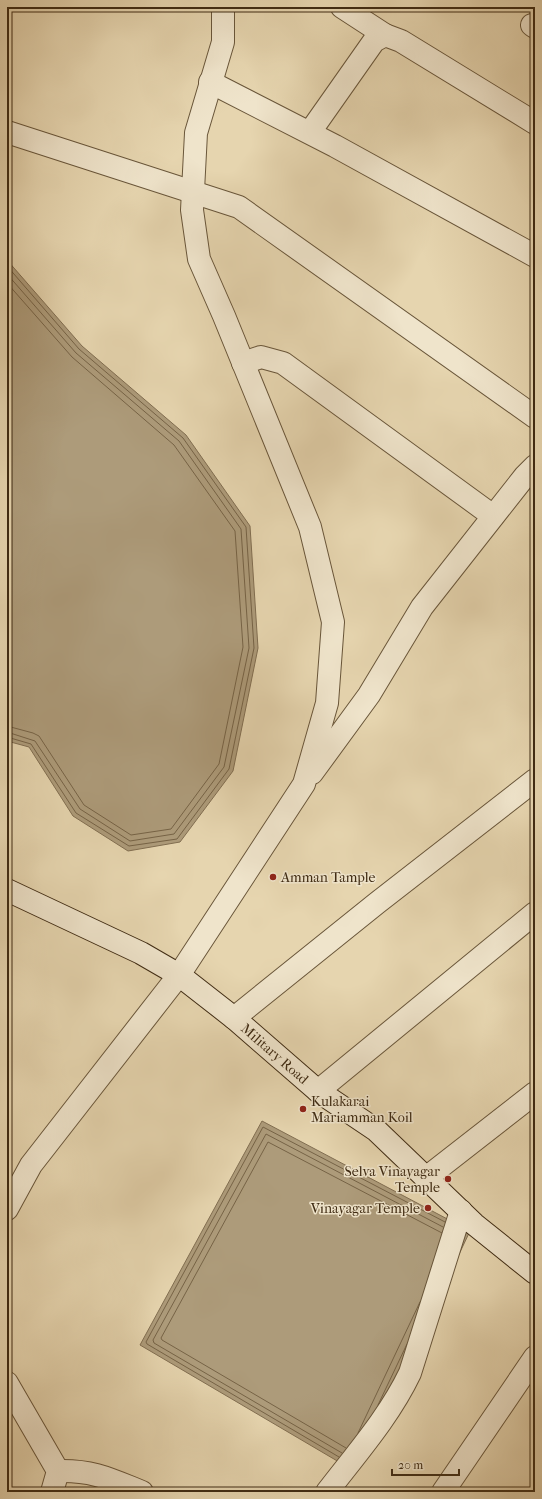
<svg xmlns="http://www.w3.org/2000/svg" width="542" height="1499" font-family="'IM FELL French Canon',serif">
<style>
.water{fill:#ad9b7a;stroke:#816e51}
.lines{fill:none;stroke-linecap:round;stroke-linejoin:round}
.shore{stroke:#766346;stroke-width:1}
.minor-casing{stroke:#69563a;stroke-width:24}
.secondary-casing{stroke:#3f2b13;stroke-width:24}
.minor{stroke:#efe4cb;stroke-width:22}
.secondary{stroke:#efe4cb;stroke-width:22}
.poi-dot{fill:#8f2418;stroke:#efe4cb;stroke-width:1.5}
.labels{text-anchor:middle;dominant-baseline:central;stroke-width:3;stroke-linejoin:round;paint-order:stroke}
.poi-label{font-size:14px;fill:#3f2b13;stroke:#efe4cb;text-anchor:start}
.street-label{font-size:14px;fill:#3f2b13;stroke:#efe4cb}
</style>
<rect width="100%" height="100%" fill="#e6d5af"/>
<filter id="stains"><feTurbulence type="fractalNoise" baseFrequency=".005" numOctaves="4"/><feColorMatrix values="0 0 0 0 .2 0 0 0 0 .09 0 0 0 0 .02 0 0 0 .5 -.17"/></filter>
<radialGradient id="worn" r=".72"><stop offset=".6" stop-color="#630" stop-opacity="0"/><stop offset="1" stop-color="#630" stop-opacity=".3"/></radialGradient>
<!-- water -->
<g class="water">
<polygon points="7,260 82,346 186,435 250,526 258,648 233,771 180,842 128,851 73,816 29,747 7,741"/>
<polygon points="262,1121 470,1231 356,1472 140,1345"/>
</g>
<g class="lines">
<!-- shore -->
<g class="shore">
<polyline points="7,266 79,349 183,438 246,527 254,648 229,769 177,839 129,846 76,813 31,744 7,737"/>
<polyline points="7,274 76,353 179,441 241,529 249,648 224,767 174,834 130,841 80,809 35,741 7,732"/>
<polyline points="7,283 72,357 174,445 235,531 243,647 219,764 171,829 131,835 84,805 39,736 33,733 7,726"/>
<polyline points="378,1405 407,1344"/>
<polyline points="358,1433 420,1302"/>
<polyline points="346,1448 162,1340 161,1338 268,1142 442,1233"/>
<polyline points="342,1453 154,1343 153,1340 266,1134 443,1227"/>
<polyline points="339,1457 147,1344 146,1342 263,1127 445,1222"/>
</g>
<!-- minor casing -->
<g class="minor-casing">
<g id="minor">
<polyline points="342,7 385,35"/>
<polyline points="532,25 535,27"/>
<polyline points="210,82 335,146 535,256"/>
<polyline points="7,132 239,207 535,417"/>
<polyline points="310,132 374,41 385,35 401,41 535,123"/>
<polyline points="243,363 261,357 283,363 493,516"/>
<polyline points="312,773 369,695 422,607 525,476 535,466"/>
<polyline points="234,1018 377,903 535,780"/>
<polyline points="318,1091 535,913"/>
<polyline points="426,1178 535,1093"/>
<polyline points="7,1209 31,1165 179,975 304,784 327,703 333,622 310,527 224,316 199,259 192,210 196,133 223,42 223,7"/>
<polyline points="7,1383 58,1471 52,1492"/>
<path d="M58 1471C93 1470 110 1479 142 1492"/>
<path d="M327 1492C356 1454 389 1417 410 1373L461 1211"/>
<polyline points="443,1492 535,1357"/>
</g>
</g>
<!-- secondary casing -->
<g class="secondary-casing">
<g id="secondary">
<path id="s1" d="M7 890 141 953 179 975 234 1018 318 1091 376 1130 474 1224 535 1273"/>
</g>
</g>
<!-- minor -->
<use href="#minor" class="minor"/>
<!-- secondary -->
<use href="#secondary" class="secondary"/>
</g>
<!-- markers -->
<g class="poi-dot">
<circle cx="273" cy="877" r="4"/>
<circle cx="303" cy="1109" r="4"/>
<circle cx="448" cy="1179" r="4"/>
<circle cx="428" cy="1208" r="4"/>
</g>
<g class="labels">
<!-- poi labels -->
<g class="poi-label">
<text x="281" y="877">Amman Tample</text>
<text x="311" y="1101">Kulakarai<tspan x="311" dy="16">Mariamman Koil</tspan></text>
<text x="440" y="1171" text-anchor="end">Selva Vinayagar<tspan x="440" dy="16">Temple</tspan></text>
<text x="420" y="1208" text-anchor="end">Vinayagar Temple</text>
</g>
<!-- street labels -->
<g class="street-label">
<text stroke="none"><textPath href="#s1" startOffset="316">Military Road</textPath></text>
</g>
</g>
<!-- margin -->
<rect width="542" height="1499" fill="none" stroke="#e6d5af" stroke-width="24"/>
<rect x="8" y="8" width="526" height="1483" fill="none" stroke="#3f2b13" stroke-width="2"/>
<rect x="12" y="12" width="518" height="1475" fill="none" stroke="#3f2b13"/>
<!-- scale -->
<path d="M392 1469v6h67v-6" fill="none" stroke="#3f2b13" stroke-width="2"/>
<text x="398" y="1469" font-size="12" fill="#3f2b13" stroke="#efe4cb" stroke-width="3" paint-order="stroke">20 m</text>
<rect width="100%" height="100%" filter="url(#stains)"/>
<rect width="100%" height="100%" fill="url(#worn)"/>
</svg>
